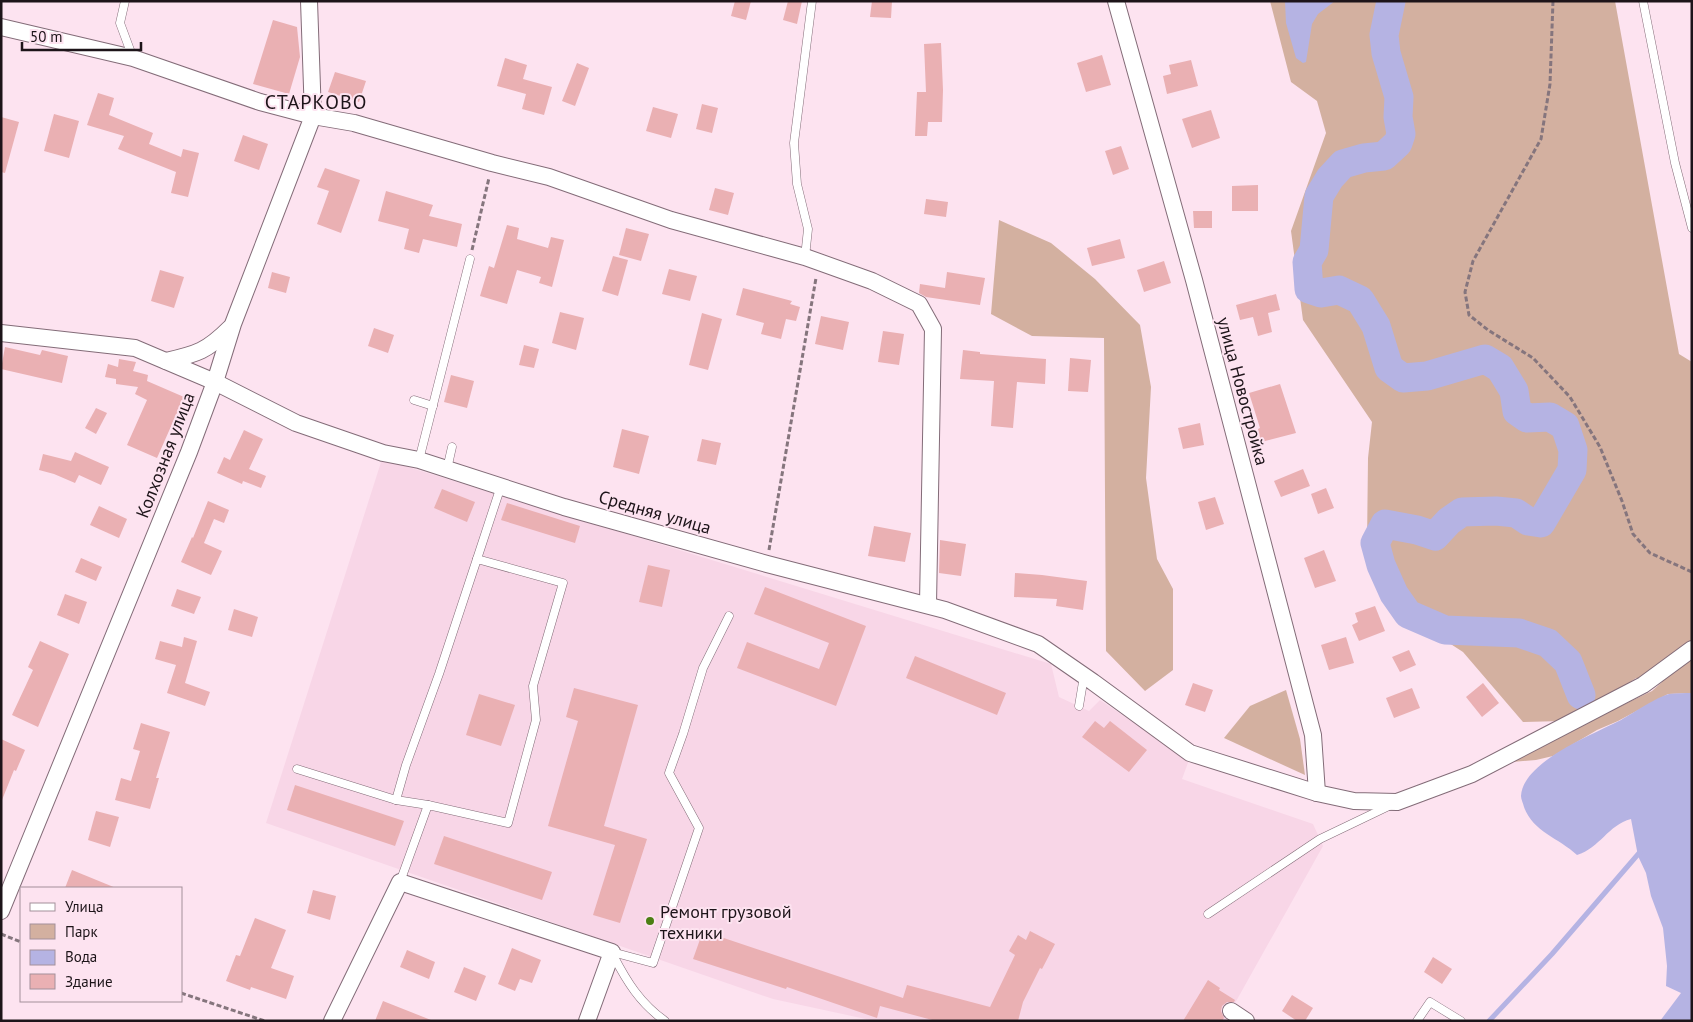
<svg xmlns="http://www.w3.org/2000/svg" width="1693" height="1022" font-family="'PT Sans',sans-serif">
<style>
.built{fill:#f8d6e7}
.green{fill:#d3b0a0}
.water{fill:#b5b3e3}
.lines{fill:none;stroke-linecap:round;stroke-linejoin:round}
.stream{stroke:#b5b3e3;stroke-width:5}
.river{stroke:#b5b3e3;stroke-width:29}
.building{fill:#eab0b3}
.service-casing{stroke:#836c78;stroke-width:9}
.minor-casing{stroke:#836c78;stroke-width:18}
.path{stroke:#85757d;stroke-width:3;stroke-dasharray:5 2.5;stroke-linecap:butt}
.service{stroke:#fff;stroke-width:8}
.minor{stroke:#fff;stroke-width:16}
.poi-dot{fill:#4b7f13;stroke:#fde3f0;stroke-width:2}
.labels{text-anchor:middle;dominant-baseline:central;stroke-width:4;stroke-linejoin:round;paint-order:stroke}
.street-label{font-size:18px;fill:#1d1419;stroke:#fde3f0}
.poi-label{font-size:18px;fill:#1d1419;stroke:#fde3f0;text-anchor:start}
.quarter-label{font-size:20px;letter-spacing:1px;fill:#1d1419;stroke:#fde3f0}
</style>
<rect width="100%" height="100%" fill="#fde3f0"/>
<!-- built -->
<polygon class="built" points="382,459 1051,664 1059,697 1089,711 1100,700 1189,760 1182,779 1313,824 1323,846 1225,1021 875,1021 773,999 266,823"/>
<!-- green -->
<g class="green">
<polygon points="1270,1 1615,1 1679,354 1692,362 1692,693 1668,694 1618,721 1597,730 1553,756 1536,760 1512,762 1556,737 1652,691 1662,682 1636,678 1609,697 1562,721 1523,722 1463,652 1381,599 1367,545 1368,458 1372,422 1303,320 1291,231 1326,133 1317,101 1291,82"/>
<polygon points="999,220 1051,243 1095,279 1140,325 1151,387 1146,478 1157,559 1173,589 1173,670 1145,691 1106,651 1104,338 1032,336 991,314"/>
<polygon points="1286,690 1300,739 1305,775 1224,738 1250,706"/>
</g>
<!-- water -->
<g class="water">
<polygon points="1285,1 1335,1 1318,14 1312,24 1306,62 1303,63 1296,58 1286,23"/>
<path d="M1692 693V1021H1660L1681 993 1666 986 1667 966 1663 928 1651 896 1646 873 1638 856 1631 819C1608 825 1600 848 1577 855 1559 838 1533 832 1524 807 1523 803 1521 799 1521 796 1523 761 1594 734 1621 720 1633 713 1657 697 1669 694 1676 693 1685 693 1692 693Z"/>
</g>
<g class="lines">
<!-- stream -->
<polyline class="stream" points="1489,1021 1552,954 1640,852"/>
<!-- river -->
<polyline class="river" points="1391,1 1384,35 1386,53 1399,97 1398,117 1401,134 1398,143 1384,156 1364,158 1343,164 1330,178 1319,196 1314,250 1307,262 1309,289 1321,293 1339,290 1360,300 1376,326 1389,368 1403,378 1427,376 1485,359 1500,368 1514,391 1517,411 1527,418 1550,417 1565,426 1573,450 1572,470 1541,523 1528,521 1516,513 1496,511 1462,512 1449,521 1435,536 1417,530 1385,524 1375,543 1381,565 1394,594 1408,614 1445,630 1519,633 1548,643 1568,662 1581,695"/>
</g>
<!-- building -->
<g class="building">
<polygon points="735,1 751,1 746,20 731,16"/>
<polygon points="788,1 802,1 797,24 783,20"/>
<polygon points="872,1 892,1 891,18 870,17"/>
<polygon points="273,20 297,27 300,57 289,94 253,84"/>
<polygon points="941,43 943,90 942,122 928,122 927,136 915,136 917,92 926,92 924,44"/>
<polygon points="1102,55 1111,85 1086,92 1077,63"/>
<polygon points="505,58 527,65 523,79 552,87 544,115 522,109 526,94 497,86"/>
<polygon points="1191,60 1198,86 1167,94 1163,76 1171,74 1169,65"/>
<polygon points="577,63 589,68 575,106 562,101"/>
<polygon points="335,72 366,81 359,102 328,92"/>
<polygon points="98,93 114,98 109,115 153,133 149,144 181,157 183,149 199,153 188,197 171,193 176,172 118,149 124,136 87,125"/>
<polygon points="702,104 718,108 712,133 696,129"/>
<polygon points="653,107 678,114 671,138 646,131"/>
<polygon points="1211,110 1220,138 1192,148 1182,119"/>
<polygon points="54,114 79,121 69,158 44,151"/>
<polygon points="1,117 19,122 5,173 1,172"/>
<polygon points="243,135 268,144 259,170 234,161"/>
<polygon points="1121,146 1129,169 1113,175 1105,151"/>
<polygon points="325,168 360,180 341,233 317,224 329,191 317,187"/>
<polygon points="1258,185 1258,211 1232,211 1232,186"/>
<polygon points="715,188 734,193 728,215 709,210"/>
<polygon points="386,191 433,205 429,216 462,224 457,247 423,239 419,253 404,249 409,229 378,221"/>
<polygon points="926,199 948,202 946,217 924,214"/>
<polygon points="1193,211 1212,211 1212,228 1194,228"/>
<polygon points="507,225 519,228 517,239 548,248 551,237 564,240 552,287 539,283 541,277 517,270 507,304 480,296 489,266 494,268"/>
<polygon points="626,228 649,234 641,261 619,255"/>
<polygon points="1120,239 1125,258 1092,266 1087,248"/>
<polygon points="613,256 628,260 618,296 602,291"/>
<polygon points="1164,261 1171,283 1144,292 1137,270"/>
<polygon points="669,269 697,276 690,301 662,294"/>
<polygon points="160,270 184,277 174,308 151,301"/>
<polygon points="272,272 290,277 286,293 268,288"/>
<polygon points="947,272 985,278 980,305 926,297 919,293 920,284 945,288"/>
<polygon points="743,288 792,301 790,304 800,307 796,321 786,319 781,339 761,334 764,323 736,315"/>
<polygon points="1276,294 1280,310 1268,313 1272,332 1258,336 1253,317 1240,320 1236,305"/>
<polygon points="560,312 584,318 576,350 552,343"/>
<polygon points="702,313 722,319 708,370 689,365"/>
<polygon points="821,316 849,322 843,350 815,344"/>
<polygon points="374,328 394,335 388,353 368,346"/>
<polygon points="883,331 904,334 899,365 878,362"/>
<polygon points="524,345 539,349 534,368 519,365"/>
<polygon points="5,347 40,355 42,350 68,356 62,383 1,369"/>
<polygon points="963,350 980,352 980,354 1046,359 1045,384 1017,382 1013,428 991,426 994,381 960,379"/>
<polygon points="1070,358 1091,360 1088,392 1068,391"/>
<polygon points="119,359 136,362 133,371 148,375 147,381 184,397 157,458 127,445 147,400 135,394 138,387 116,384 116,379 105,377 108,364 118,367"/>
<polygon points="451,375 474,381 467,408 444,402"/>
<polygon points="1280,384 1296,433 1261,442 1258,429 1260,428 1249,393"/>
<polygon points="96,408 107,413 96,434 85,428"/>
<polygon points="1200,423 1204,445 1183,449 1178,428"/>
<polygon points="622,429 649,436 639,474 613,467"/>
<polygon points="244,430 263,439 249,469 266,476 261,488 243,481 242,484 217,473 224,457 230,460"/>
<polygon points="702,439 721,443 716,465 697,461"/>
<polygon points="75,452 109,467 101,485 79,475 75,483 54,474 39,470 43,454 71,461"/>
<polygon points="1303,469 1310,486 1281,497 1274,481"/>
<polygon points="1326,488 1334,508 1318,514 1311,494"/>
<polygon points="442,489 475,502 467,522 434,508"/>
<polygon points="1215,497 1224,524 1206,530 1198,502"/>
<polygon points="208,501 229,510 224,523 214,519 204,543 222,551 211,575 181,562 192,537 193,538"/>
<polygon points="507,503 580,526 575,543 501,520"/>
<polygon points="99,506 127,519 119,538 90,525"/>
<polygon points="874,526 911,533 905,562 868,556"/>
<polygon points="940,540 966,544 961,576 939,573"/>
<polygon points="1324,550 1336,581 1315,588 1304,558"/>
<polygon points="81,558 102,567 96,581 75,572"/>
<polygon points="648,565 670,570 662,607 639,602"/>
<polygon points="1015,573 1042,575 1087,581 1083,610 1056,606 1057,599 1014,597"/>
<polygon points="765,587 866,626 836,706 737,668 747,642 819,669 829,643 754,614"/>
<polygon points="177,589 201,597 194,614 171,606"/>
<polygon points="65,594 87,602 79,624 57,615"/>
<polygon points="1375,606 1385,631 1359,641 1352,625 1358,622 1355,613"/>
<polygon points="234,609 258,617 252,637 228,630"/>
<polygon points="184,637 197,641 185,683 210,692 205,706 167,693 176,665 155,659 160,641 182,647"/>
<polygon points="1346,637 1354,663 1329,670 1321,645"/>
<polygon points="40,641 69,654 38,727 12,715 33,670 28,667"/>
<polygon points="1409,650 1416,665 1400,672 1392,657"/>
<polygon points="915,656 1006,693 997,715 906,678"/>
<polygon points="1193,683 1213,690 1205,712 1185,705"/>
<polygon points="1483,683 1499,703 1482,717 1466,697"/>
<polygon points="574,688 638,705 604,826 647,839 620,923 593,915 615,845 548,826 578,721 566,717"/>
<polygon points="1412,688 1420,708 1394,718 1386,698"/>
<polygon points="479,694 515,705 501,746 466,735"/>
<polygon points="1095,721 1104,728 1110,721 1147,750 1129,772 1082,737"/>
<polygon points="141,723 170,732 156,778 159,778 150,809 115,800 121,778 131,781 140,751 133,749"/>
<polygon points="1,739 25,750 16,771 14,770 2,800"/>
<polygon points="295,785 404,821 395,846 287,810"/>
<polygon points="96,811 119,817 110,847 88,840"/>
<polygon points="444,836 552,872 542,900 434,864"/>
<polygon points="72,870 116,888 65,888"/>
<polygon points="313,890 336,896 330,920 307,913"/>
<polygon points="255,918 286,930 271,968 294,976 286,999 251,987 250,990 226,981 236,955 240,956"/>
<polygon points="703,931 903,998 907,985 990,1007 1015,955 1009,951 1018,935 1026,940 1030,931 1055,944 1042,969 1040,968 1023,1002 1018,1021 936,1021 880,1006 877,1018 787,987 786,989 693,959"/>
<polygon points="512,948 541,960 532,983 520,979 515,991 498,984"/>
<polygon points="407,950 435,962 429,979 400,967"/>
<polygon points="1433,957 1452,969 1442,984 1424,972"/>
<polygon points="464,967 486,976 476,1001 454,992"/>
<polygon points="1208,980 1220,988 1219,990 1235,1000 1234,1002 1227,1002 1222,1006 1221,1011 1224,1018 1222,1021 1183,1021"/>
<polygon points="1292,995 1313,1008 1305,1021 1297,1021 1282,1011"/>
<polygon points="383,1001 431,1020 431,1021 375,1021"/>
</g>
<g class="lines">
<!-- service casing -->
<g class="service-casing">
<g id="service">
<polyline points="125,1 120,23 133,58"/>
<polyline points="1643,1 1675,163 1692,228"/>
<polyline points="805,257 808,229 797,184 794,143 812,1"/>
<polyline points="414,400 433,406"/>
<polyline points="419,460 470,259"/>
<polyline points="447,469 452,447"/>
<polyline points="477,559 501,486"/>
<polyline points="1079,706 1084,676"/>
<polyline points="297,769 396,800 406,765 439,674 477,559 563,583 533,686 536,720 508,823 428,805 400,882"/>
<polyline points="396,800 428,805"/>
<polyline points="1208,914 1320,839 1391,805"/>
<polyline points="612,952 653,963 699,828 669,773 683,734 703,668 729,616"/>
<path d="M613 955C627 982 640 1003 665 1021"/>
<polyline points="1417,1021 1430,1002 1461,1021"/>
</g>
</g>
<!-- minor casing -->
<g class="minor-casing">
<g id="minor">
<polyline points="1116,1 1194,280 1313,735 1317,793"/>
<polyline points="1,27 133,58 260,102 313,116 354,123 492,163 549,177 671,220 805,257 872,281 919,304 933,329 928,604"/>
<polyline points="1,333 135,348 215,382 296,423 383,453 419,460 564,507 767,564 945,610 1038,644 1093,682 1190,753 1317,793 1354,801 1397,802 1472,774 1643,685 1692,649"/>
<path d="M166 361C197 354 207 351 230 328"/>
<polyline points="1,911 189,452 215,382 233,324 313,116 309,1"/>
<polyline points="1231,1011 1246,1021"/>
<polyline points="332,1021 400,882 612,952 587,1021"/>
</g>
</g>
<!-- path -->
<g class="path">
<polyline points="1553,1 1550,84 1541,139 1473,261 1465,292 1469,315 1488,330 1533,358 1570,397 1600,447 1622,501 1633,534 1650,553 1692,572"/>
<polyline points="472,250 489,178"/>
<polyline points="769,550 816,278"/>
<polyline points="1,934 21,942"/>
<polyline points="181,993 265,1021"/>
</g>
<!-- service -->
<use href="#service" class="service"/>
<!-- minor -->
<use href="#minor" class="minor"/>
</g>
<!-- markers -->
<circle class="poi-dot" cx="650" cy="921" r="5"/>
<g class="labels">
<!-- street labels -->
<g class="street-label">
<text transform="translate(1243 391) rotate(75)">улица Новостройка</text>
<text transform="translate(165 455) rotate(-69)">Колхозная улица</text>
<text transform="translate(655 512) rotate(16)">Средняя улица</text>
</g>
<!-- poi labels -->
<g class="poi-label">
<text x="660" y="911">Ремонт грузовой<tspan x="660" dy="21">техники</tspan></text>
</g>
<!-- quarter labels -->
<g class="quarter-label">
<text x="316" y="102">СТАРКОВО</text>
</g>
</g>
<!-- border -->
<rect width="1693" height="1022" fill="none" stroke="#1d1419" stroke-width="5"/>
<!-- legend -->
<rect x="20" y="887" width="162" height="115" fill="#fde3f0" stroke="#a3909a"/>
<rect x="30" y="903" width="25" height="8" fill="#ffffff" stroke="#a3909a"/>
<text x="65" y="912" font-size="15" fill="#1d1419">Улица</text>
<rect x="30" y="924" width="25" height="15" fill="#d3b0a0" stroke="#a3909a"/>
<text x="65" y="937" font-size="15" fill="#1d1419">Парк</text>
<rect x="30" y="950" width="25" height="15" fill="#b5b3e3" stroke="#a3909a"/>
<text x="65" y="962" font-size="15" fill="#1d1419">Вода</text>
<rect x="30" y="974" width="25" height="15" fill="#eab0b3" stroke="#a3909a"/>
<text x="65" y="987" font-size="15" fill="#1d1419">Здание</text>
<!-- scale -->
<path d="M22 42v8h119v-8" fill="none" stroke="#1d1419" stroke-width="2.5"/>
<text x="30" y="42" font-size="15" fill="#1d1419" stroke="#fde3f0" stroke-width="4" paint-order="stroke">50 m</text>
</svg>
